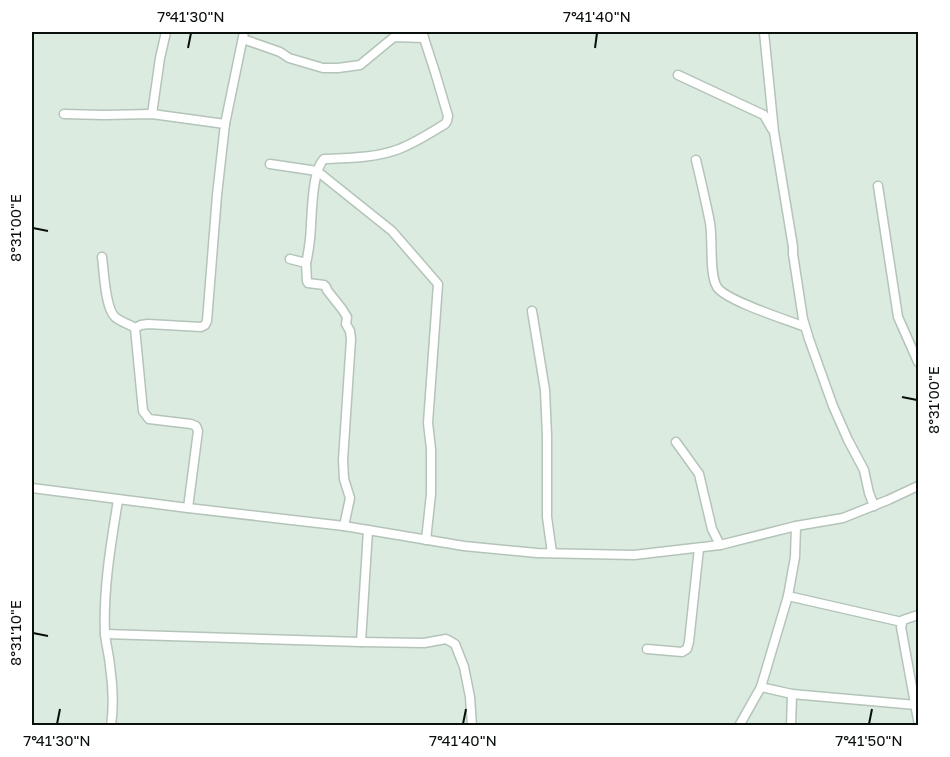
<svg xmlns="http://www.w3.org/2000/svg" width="950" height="757" font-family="'Golos Text',sans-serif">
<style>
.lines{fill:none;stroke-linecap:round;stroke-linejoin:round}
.street-casing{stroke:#b4c4b9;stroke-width:11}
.street{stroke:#fff;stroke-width:8}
.ticks{fill:none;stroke:#090f0b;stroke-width:2}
.neatline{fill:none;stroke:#090f0b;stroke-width:2}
.ticks-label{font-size:15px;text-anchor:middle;fill:#090f0b}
</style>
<rect width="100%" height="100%" fill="#dbebe0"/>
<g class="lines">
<!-- street casing -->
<g class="street-casing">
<g id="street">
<polyline points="764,32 774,132 793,247 793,254 803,319 809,339 833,406 848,440 864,470 869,493 874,506"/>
<polyline points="243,39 280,52 289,58 323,68 338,68 360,65 394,37 424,38"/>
<polyline points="678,75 764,115 772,129"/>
<polyline points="64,114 104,115 152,114 225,124"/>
<polyline points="152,114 160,58 166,32"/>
<path d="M696 160C701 181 706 202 710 223 713 240 709 274 717 287 726 301 788 320 805 327"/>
<polyline points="270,164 317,171 392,231 438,284 428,423 431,449 431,494 426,540"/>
<polyline points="878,186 898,317 918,362"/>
<path d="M102 257C104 271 105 308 115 317 121 322 129 324 135 328"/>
<polyline points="290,259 306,263 307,281 308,283 324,285 326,287 327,290 342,309 347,317 346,324 350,331 351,339 343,460 344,479 350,498 344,526"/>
<path d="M306 263C308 256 309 247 310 239 312 221 311 171 324 159 349 158 376 158 399 149 415 143 430 133 445 124L447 121 448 116 435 72 422 32"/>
<polyline points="532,311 545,390 547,436 547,517 552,553"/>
<polyline points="135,328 141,325 148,324 201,327 205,325 207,321 217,195 225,124 244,32"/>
<polyline points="135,328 143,411 149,419 191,424 196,426 198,431 188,508"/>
<polyline points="676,442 699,474 712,529 720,545"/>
<polyline points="32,488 188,508 344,526 464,546 537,553 634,555 720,545 796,526 843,518 888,500 918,486"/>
<polyline points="788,596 902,622"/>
<polyline points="918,615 903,620 901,627 918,720"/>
<polyline points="105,634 361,642 424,643 446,639 455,644 464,667 470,697 472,726"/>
<polyline points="361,642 368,530"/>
<polyline points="647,649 682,652 687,649 689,642 699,548"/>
<polyline points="761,687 792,694 916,705"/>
<path d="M111 726C114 705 113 686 110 666 109 655 106 644 105 634 103 589 111 544 118 500"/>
<polyline points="739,726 761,687 788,596 795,557 796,526"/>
<polyline points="791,726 792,694"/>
</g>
</g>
<!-- street -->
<use href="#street" class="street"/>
</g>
<!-- ticks -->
<path class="ticks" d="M188 48 191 33M595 48 597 33M33 228 48 231M902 397 917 400M33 633 48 636M57 724 60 709M463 724 466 709M869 724 872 709"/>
<!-- border -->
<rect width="950" height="757" fill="none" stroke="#ffffff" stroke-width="66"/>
<rect x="33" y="33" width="884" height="691" class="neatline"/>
<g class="ticks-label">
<text x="191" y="22">7°41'30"N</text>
<text x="597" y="22">7°41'40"N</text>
<text transform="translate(16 228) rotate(-90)" y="5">8°31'00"E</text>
<text transform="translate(934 400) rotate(-90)" y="5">8°31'00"E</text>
<text transform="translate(16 633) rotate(-90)" y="5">8°31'10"E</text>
<text x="57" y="746">7°41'30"N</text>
<text x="463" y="746">7°41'40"N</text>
<text x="869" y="746">7°41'50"N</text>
</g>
</svg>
